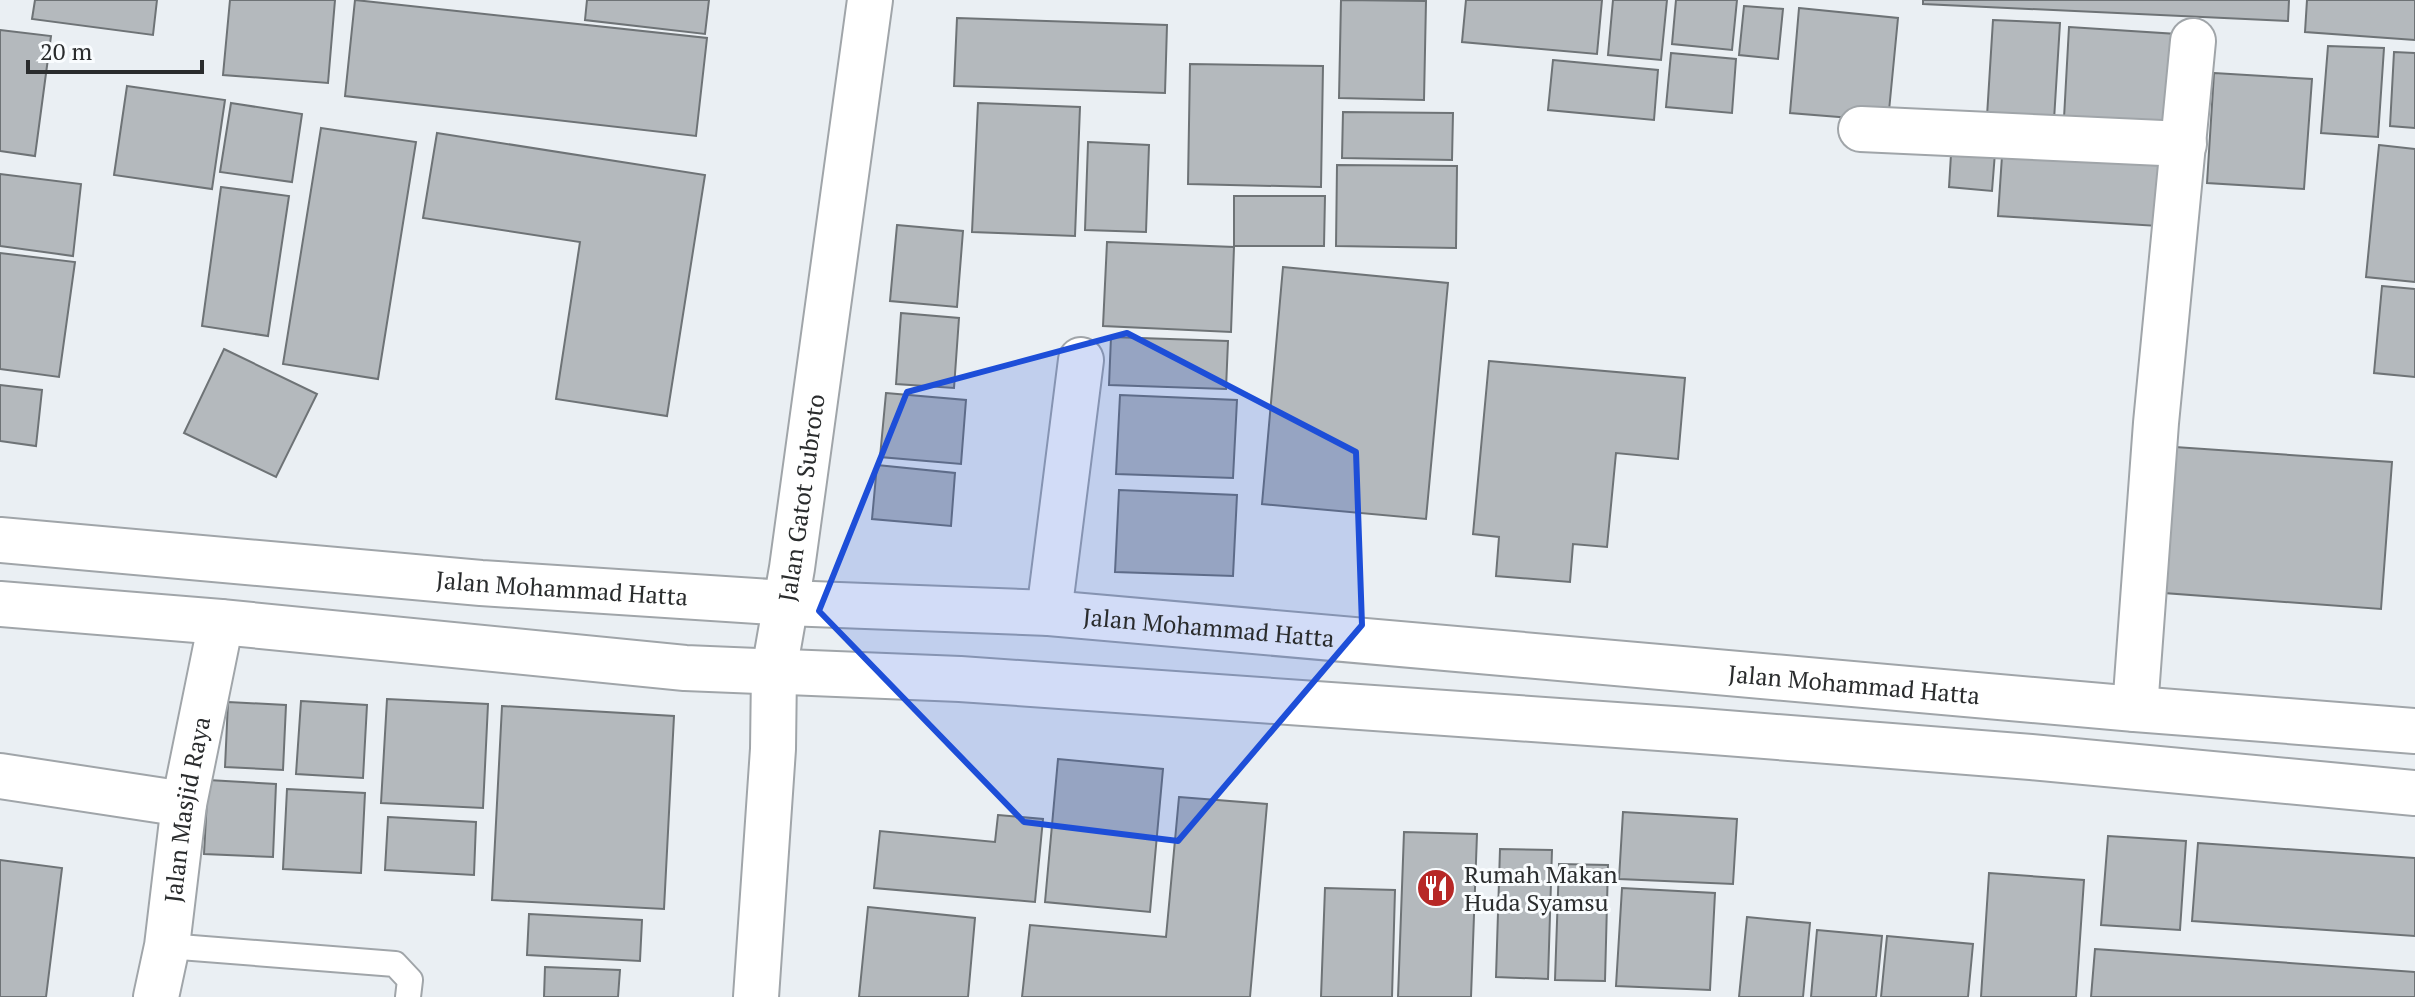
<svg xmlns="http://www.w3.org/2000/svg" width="2415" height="997" font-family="'PT Serif',serif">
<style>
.building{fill:#b4b9bd;stroke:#6e7376;stroke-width:2}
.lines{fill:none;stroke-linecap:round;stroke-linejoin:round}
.service-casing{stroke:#a0a5a9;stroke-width:28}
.minor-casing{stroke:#a0a5a9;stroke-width:48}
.tertiary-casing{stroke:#a0a5a9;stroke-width:48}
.primary-casing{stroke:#a0a5a9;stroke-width:48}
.service{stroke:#fff;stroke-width:24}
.minor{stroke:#fff;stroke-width:44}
.tertiary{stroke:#fff;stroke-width:44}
.primary{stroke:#fff;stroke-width:44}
.marked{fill:#1d4ed8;fill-opacity:0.2;stroke:#1d4ed8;stroke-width:6;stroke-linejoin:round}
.labels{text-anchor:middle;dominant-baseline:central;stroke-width:6;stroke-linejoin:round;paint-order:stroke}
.street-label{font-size:24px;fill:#2a2c2d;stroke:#f9fcfe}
.poi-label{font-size:24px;fill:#2a2c2d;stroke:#f9fcfe;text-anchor:start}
</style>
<rect width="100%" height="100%" fill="#eaeff3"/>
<!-- building -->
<g class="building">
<polygon points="35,0 157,0 153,35 32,19"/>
<polygon points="230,0 335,0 328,83 223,75"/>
<polygon points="355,0 707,38 696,136 345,96"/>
<polygon points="587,0 709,0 705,34 585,20"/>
<polygon points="1341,0 1426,1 1424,100 1339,98"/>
<polygon points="1466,0 1602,0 1597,54 1462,42"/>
<polygon points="1613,0 1667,0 1661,60 1608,55"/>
<polygon points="1676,0 1737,0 1732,50 1672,44"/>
<polygon points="1923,0 2289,0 2288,21 1923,4"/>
<polygon points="2307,0 2415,0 2415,40 2305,32"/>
<polygon points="1744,6 1783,9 1778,59 1739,55"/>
<polygon points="1799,8 1898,18 1888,121 1790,113"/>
<polygon points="957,18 1167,25 1165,93 954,86"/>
<polygon points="1993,20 2060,23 2054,120 1987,116"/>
<polygon points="2069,27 2177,34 2171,125 2064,118"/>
<polygon points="0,30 51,36 35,156 0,151"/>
<polygon points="2328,46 2384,48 2378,137 2321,133"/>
<polygon points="2394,52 2415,53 2415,128 2390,126"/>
<polygon points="1671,53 1736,59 1732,113 1666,107"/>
<polygon points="1553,60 1658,70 1654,120 1548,110"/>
<polygon points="1190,64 1323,66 1321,187 1188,184"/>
<polygon points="2214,73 2312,79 2304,189 2207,183"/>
<polygon points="127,86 225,100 212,189 114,175"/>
<polygon points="231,103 302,114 292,182 220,172"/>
<polygon points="978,103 1080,107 1075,236 972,232"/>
<polygon points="1343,112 1453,113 1452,160 1342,158"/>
<polygon points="321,128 416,142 378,379 283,364"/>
<polygon points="437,133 705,175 667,416 556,399 580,242 423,218"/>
<polygon points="1952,138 1996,140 1992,191 1949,187"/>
<polygon points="2003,141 2162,151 2158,226 1998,216"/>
<polygon points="1088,142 1149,145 1146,232 1085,230"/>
<polygon points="2379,145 2415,149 2415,282 2366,277"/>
<polygon points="1337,165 1457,166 1456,248 1336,246"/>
<polygon points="0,174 81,184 73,256 0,246"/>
<polygon points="221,187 289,196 268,336 202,326"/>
<polygon points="1234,196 1325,196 1324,246 1234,246"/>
<polygon points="897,225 963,231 957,307 890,301"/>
<polygon points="1107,242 1234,247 1231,332 1103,326"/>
<polygon points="0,253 75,262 59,377 0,369"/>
<polygon points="1283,267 1448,283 1426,519 1262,504"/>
<polygon points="2382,286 2415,289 2415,377 2374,373"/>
<polygon points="901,313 959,318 954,388 896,384"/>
<polygon points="1111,337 1228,341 1226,389 1109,385"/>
<polygon points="224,349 317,394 276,477 184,433"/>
<polygon points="1489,361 1685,378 1678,459 1616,453 1607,547 1573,544 1570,582 1496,576 1499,537 1473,534"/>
<polygon points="0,385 42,390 36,446 0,441"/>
<polygon points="886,393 966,400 961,464 880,457"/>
<polygon points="1120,395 1237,400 1233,478 1116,474"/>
<polygon points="2175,447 2392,462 2381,609 2164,593"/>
<polygon points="877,465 955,473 951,526 872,519"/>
<polygon points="1119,490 1237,495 1233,576 1115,572"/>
<polygon points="387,699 488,704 483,808 381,803"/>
<polygon points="301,701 367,705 363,778 296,774"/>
<polygon points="228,702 286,705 283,770 225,767"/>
<polygon points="502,706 674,716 664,909 492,900"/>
<polygon points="1058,759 1163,769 1150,912 1045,902"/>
<polygon points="208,780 276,784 273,857 204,854"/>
<polygon points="287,789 365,793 361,873 283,869"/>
<polygon points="1179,797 1267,804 1250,997 1022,997 1030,925 1166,937"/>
<polygon points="1623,812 1737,819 1733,884 1619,879"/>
<polygon points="998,815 1043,819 1035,902 874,888 880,831 995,842"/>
<polygon points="388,817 476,822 474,875 385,870"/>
<polygon points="1404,832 1477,834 1471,997 1398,997"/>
<polygon points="2108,836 2186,841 2180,930 2101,925"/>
<polygon points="2198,843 2415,858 2415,936 2192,921"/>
<polygon points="1500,849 1552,850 1548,979 1496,977"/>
<polygon points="0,860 62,868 46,997 0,997"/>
<polygon points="1559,864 1608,865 1605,981 1555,980"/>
<polygon points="1989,873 2084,880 2076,997 1981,997"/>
<polygon points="1325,888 1395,890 1392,997 1321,997"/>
<polygon points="1622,888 1715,893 1710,990 1616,986"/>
<polygon points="868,907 975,918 968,997 859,997"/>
<polygon points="529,914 642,920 640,961 527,955"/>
<polygon points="1747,917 1810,923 1803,997 1739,997"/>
<polygon points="1817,930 1882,936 1876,997 1811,997"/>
<polygon points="1887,936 1973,944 1968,997 1881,997"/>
<polygon points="2095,949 2415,972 2415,997 2091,997"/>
<polygon points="545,967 620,970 618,997 544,997"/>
</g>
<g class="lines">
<!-- service casing -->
<g class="service-casing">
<polyline id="service" points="167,946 395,964 410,980 408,997"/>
</g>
<!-- minor casing -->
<g class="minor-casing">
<g id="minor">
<polyline points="1861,129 2184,144"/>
<polyline points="1049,613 1081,360"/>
<polyline points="2135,709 2156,423 2193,41"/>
<polyline points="0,776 184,804"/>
<path id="s1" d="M156 997 167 946 184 804 221 622"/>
</g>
</g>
<!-- tertiary casing -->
<g class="tertiary-casing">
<g id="tertiary">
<path id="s2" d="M756 997 773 749 774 671 792 568 870 0"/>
</g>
</g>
<!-- primary casing -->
<g class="primary-casing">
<g id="primary">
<path id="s3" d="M0 540 481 583 786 603 1049 613 2135 709 2415 731"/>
<polyline points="0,604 221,622 685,668 960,679 1688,730 2031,757 2415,793"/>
</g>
</g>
<!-- service -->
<use href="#service" class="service"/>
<!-- minor -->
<use href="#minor" class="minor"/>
<!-- tertiary -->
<use href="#tertiary" class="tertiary"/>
<!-- primary -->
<use href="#primary" class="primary"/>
</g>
<!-- marked area -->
<path class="marked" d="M1127 333 1356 452 1362 625 1178 841 1024 822 819 611 907 392Z"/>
<!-- icons -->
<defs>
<g id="restaurant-disc" transform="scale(2)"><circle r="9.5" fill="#b72826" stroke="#f9fcfe"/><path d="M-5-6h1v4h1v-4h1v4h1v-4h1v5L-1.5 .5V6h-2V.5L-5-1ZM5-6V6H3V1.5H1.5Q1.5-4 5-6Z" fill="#fff"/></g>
</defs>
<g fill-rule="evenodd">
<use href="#restaurant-disc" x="1436" y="888"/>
</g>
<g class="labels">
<!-- street labels -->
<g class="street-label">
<text stroke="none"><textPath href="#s2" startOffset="502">Jalan Gatot Subroto</textPath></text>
<text stroke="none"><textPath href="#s3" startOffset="564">Jalan Mohammad Hatta</textPath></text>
<text stroke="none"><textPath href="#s3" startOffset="1212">Jalan Mohammad Hatta</textPath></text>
<text stroke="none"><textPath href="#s3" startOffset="1860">Jalan Mohammad Hatta</textPath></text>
<text stroke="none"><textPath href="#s1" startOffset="190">Jalan Masjid Raya</textPath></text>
</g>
<!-- poi labels -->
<g class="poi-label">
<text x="1464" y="874">Rumah Makan<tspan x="1464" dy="28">Huda Syamsu</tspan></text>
</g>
</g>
<!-- scale -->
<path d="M28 60v12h174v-12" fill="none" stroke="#2a2c2d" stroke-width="4"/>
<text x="40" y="60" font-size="24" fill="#2a2c2d" stroke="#f9fcfe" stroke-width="6" paint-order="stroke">20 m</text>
</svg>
